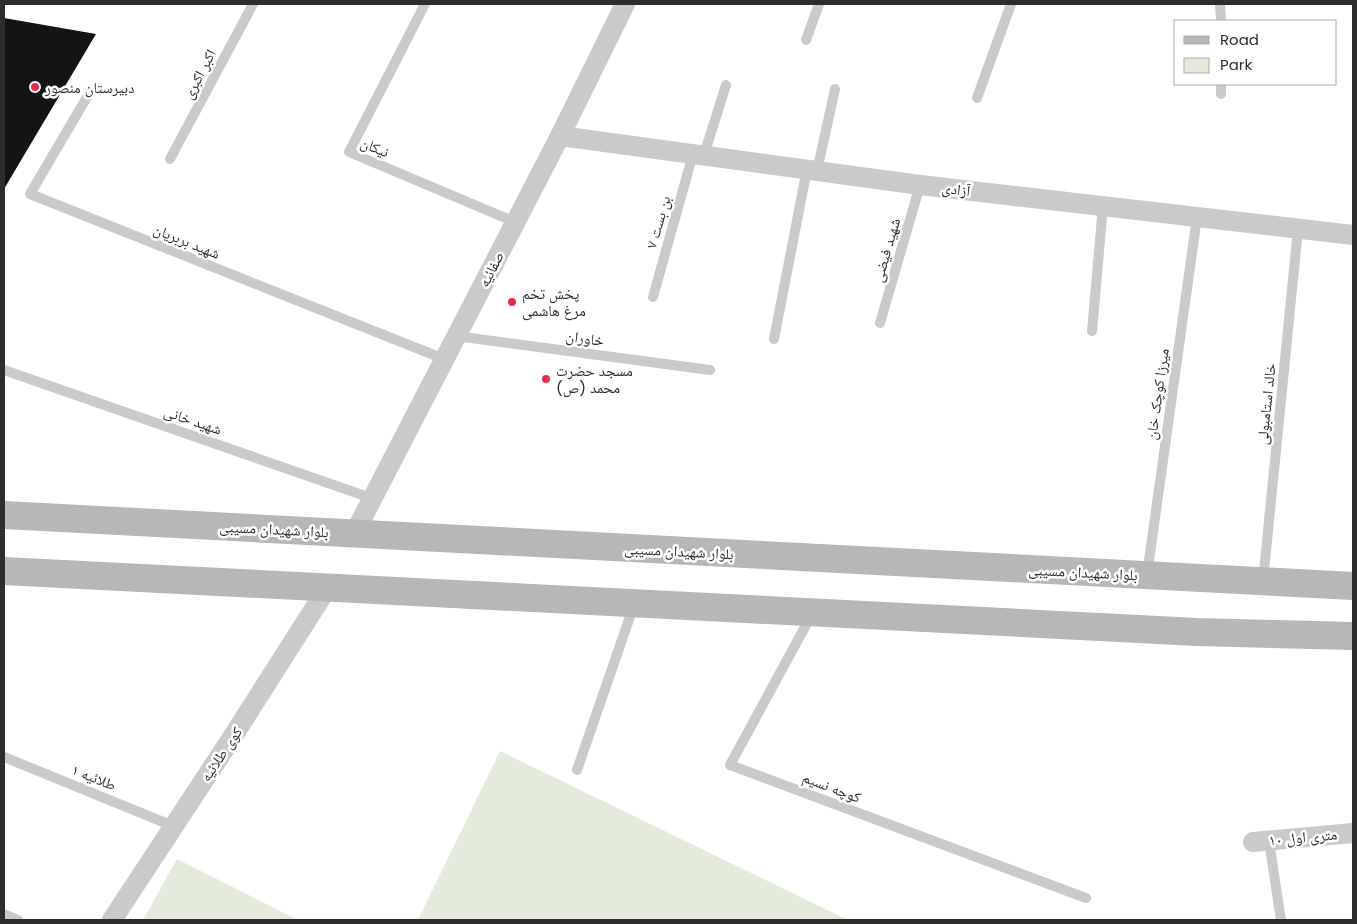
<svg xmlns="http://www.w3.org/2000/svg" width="1357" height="924" font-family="Poppins,'Noto Naskh Arabic',sans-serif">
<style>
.green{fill:#e5ebda}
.building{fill:#141414}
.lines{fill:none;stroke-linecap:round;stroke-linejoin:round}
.lane{stroke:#cacaca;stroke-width:10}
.street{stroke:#cacaca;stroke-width:20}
.secondary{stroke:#b7b7b7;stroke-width:28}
.poi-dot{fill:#e82a4c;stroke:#fff;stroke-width:2}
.labels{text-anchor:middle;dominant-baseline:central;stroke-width:5;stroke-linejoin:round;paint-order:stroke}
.street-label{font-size:15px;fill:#2d2d2d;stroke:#fff}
.poi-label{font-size:15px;fill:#2d2d2d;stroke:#fff;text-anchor:start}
</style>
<rect width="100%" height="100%" fill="#fff"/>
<!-- green -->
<g class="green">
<polygon points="500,751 848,920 418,920"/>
<polygon points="177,859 298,920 143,920"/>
</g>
<!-- building -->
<polygon class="building" points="4,18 96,34 4,189"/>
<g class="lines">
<!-- lane -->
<g class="lane">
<polyline points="425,4 349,152 515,222"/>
<polyline points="1220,4 1221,21"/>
<polyline points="806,40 819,4"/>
<polyline points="1221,84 1221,94"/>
<polyline points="90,92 30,194 444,359"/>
<polyline points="977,98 1011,4"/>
<polyline points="704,155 726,85"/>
<polyline points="170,159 253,4"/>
<polyline points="817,171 835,89"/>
<polyline points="653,297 693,154"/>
<polyline points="880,323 920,185"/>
<polyline points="1092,331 1103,206"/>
<polyline points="456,336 710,370"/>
<polyline points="774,339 807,169"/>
<polyline points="4,370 371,498"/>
<polyline points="1147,575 1197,217"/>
<polyline points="1263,581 1298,229"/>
<polyline points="812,614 730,765 1086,898"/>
<polyline points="4,757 173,826"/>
<polyline points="577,770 634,605"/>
<polyline points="1269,841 1281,920"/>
<polyline points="4,914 18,920"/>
</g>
<!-- street -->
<g class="street">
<polyline points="560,136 920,185 1353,235"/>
<polyline points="354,534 560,136 625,4"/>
<polyline points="1253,842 1353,833"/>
<polyline points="112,920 235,733 328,587"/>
</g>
<!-- secondary -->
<g class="secondary">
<polyline points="4,515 1353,586"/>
<polyline points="4,571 1197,632 1353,636"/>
</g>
</g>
<!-- markers -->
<g class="poi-dot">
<circle cx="35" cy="87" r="5"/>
<circle cx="512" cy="302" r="5"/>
<circle cx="546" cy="379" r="5"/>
</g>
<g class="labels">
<!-- street labels -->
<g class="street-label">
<text transform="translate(199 74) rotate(-62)">اکبر اکبری</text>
<text transform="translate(375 147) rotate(23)">نیکان</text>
<text transform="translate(956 189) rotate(7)">آزادی</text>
<text transform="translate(658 222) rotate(-74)">بن بست ۷</text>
<text transform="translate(187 241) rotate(22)">شهید بربریان</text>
<text transform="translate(886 250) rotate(-74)">شهید فیضی</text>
<text transform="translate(491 269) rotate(-63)">صفائیه</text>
<text transform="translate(585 338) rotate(8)">خاوران</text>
<text transform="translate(1157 394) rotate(-82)">میرزا کوچک خان</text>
<text transform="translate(1266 404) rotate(-84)">خالد استامبولی</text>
<text transform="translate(193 420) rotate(19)">شهید خانی</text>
<text transform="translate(274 529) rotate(3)">بلوار شهیدان مسیبی</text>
<text transform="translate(679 551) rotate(3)">بلوار شهیدان مسیبی</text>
<text transform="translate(1083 572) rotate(3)">بلوار شهیدان مسیبی</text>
<text transform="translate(221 754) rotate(-56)">کوی طلائیه</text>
<text transform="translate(94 777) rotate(22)">طلائیه ۱</text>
<text transform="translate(832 787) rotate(21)">کوچه نسیم</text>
<text transform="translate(1303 837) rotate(-5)">۱۰ متری اول</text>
</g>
<!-- poi labels -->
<g class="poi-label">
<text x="45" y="87">دبیرستان منصور</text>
<text x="522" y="293">پخش تخم<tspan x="522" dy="17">مرغ هاشمی</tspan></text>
<text x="556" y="370">مسجد حضرت<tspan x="556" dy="17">محمد (ص)</tspan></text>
</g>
</g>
<!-- border -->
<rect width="1357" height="924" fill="none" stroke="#2d2d2d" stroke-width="10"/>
<!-- legend -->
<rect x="1174" y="20" width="162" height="65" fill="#ffffff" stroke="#ababab"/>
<rect x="1184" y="36" width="25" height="8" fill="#b7b7b7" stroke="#ababab"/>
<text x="1220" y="45" font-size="15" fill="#2d2d2d">Road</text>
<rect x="1184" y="58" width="25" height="15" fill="#e5ebda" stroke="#ababab"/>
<text x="1220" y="70" font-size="15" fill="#2d2d2d">Park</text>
</svg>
